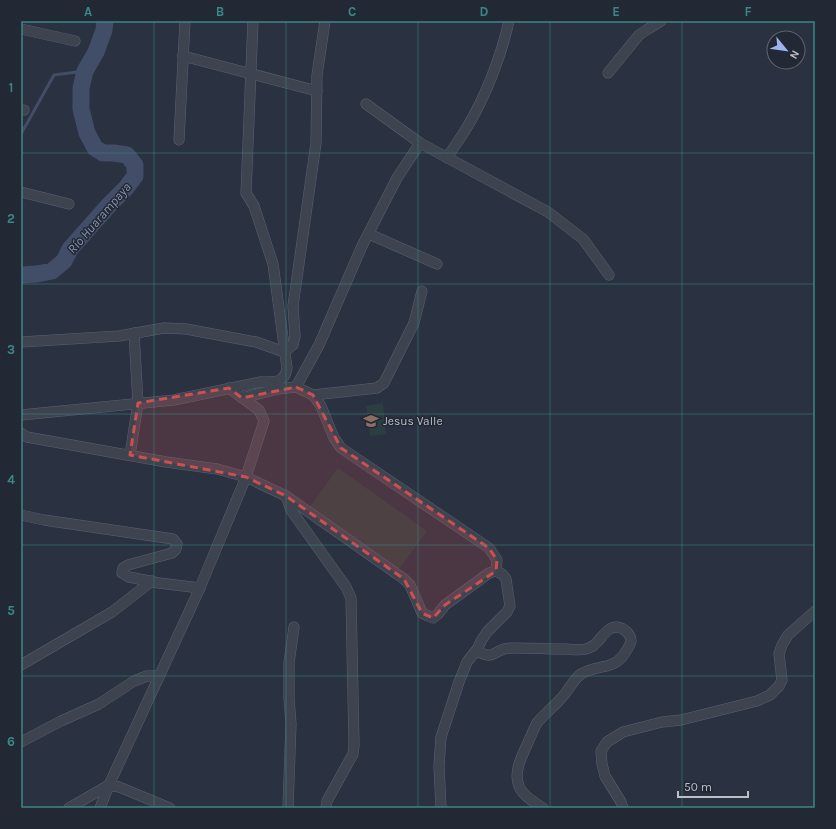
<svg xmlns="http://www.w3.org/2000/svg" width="836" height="829" font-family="Karla,sans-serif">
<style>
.green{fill:#2d3e42}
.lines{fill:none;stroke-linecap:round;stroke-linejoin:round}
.stream{stroke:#424d67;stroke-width:3}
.river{stroke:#424d67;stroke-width:17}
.street-casing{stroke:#5c616d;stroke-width:11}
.street{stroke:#3e4350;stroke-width:10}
.marked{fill:#cf4e50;fill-opacity:0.2;stroke:#cf4e50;stroke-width:3;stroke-dasharray:8 5;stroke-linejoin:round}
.grid{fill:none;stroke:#3a8885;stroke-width:1;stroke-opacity:0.55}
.labels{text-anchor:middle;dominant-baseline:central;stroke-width:3;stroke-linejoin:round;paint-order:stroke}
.poi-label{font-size:12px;fill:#bbbfca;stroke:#232835;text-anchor:start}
.water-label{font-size:13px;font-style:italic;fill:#8693ae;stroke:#232835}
.neatline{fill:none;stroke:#3a8885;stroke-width:1.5}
.grid-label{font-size:13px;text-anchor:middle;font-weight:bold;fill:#3a8885}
</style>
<rect width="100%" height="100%" fill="#2a3140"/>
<!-- green -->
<g class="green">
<polygon points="383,403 386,434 370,436 366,406"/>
<polygon points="338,468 427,531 393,577 304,515"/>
</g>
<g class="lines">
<!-- stream -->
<polyline class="stream" points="21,134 54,75 85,71"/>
<!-- river -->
<polyline class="river" points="21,275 37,274 52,271 64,261 70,249 109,205 126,188 135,176 135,165 127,155 114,153 103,153 95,148 87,133 81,109 81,88 85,71 96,52 104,30 105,21"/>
<!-- street casing -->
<g class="street-casing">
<g id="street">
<polyline points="21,29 75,41"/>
<polyline points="183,56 317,91"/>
<polyline points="608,73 639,35 648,29 661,21"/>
<polyline points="366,104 420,143 548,212 583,239 609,275"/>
<polyline points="21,110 24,110"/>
<polyline points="179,140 185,21"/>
<path d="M447 158C453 148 460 139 466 129 485 98 501 57 509 21"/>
<polyline points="21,192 69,204"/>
<polyline points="369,234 437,264"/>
<polyline points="21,342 119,336 164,328 186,329 256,342 284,352 293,345 295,336 293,306 316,143 317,75 325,21"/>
<polyline points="296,387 319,345 362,246 397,178 420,143"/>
<polyline points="313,395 377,388 384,383 414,323 422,291"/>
<polyline points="242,398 278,389 296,387 313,395 321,406 334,438 341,448 489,548 497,560 496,571"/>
<path d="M21 415 174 400 260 382C272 382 285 384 287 368L273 264 254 206 246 193 253 21"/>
<path d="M21 433 27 437 166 462 217 469 246 477 286 496 404 579 410 585 422 613 428 616 433 618 438 614 445 605 489 573 496 571 502 574 506 579 510 606 507 612 487 632 481 641 478 648 479 652C493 659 492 653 504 649 507 648 510 648 514 648 531 648 548 649 565 649 572 649 579 651 586 649 589 648 592 647 594 645 602 639 606 627 617 627 624 628 631 634 631 641 630 646 625 653 622 657 611 670 594 665 581 674 575 678 569 689 564 695 556 705 545 713 537 723 534 728 532 734 529 740 524 753 514 768 518 783 520 794 534 802 543 808"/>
<polyline points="130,455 138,403 134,333"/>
<polyline points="286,496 291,510 346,587 351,598 354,745 353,754 327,801 326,808"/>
<polyline points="21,515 44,520 173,539 177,544 176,549 172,553 128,565 123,568 122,573 129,577 159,583 200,588"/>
<polyline points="21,665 112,612 152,581"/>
<polyline points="21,742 61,721 99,704 134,681 147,676 159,676"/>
<polyline points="69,808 109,785 199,590 246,477 264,421 259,410 229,388"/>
<polyline points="100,808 109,785 119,787 170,808"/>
<polyline points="288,808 291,724 289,698 289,663 294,627"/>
<polyline points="441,808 439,766 441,737 459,682 467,662 478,648"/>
<polyline points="623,808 621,802 605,776 602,764 601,751 607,742 623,732 662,722 681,720 757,701 770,695 779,686 782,680 779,654 782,645 788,635 815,611"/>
</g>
</g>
<!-- street -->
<use href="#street" class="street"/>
</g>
<!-- marked area -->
<path class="marked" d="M296 387 313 395 341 448 489 548 497 560 496 571 445 605 433 618 422 613 404 579 286 496 246 477 130 455 138 403 229 388 242 398Z"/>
<!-- grid -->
<path class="grid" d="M154 21V808M286 21V808M418 21V808M550 21V808M682 21V808M21 153H815M21 284H815M21 414H815M21 545H815M21 676H815"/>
<!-- icons -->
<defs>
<g id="school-bare" transform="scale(1.2)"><path d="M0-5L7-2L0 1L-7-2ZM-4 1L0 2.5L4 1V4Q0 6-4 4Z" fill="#8d6e63" stroke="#232835" stroke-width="2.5" paint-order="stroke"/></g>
</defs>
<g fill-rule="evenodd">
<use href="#school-bare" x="371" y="421"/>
</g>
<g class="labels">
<!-- poi labels -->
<g class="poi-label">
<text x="383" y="421">Jesus Valle</text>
</g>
<!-- water labels -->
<g class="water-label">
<text transform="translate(99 218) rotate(-49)">Río Huarampaya</text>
</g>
</g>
<!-- border -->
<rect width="836" height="829" fill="none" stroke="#232835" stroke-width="44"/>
<!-- north arrow -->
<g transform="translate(786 50) rotate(119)"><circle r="19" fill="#232835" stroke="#606471"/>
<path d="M0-3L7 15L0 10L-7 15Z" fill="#9db3ed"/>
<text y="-6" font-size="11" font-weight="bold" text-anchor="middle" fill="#bbbfca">N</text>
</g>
<!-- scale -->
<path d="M678 791v6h70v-6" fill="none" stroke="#bbbfca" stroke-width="2"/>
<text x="684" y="791" font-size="12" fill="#bbbfca" stroke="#232835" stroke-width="3" paint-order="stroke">50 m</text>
<rect x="22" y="22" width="792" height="785" class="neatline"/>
<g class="grid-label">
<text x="88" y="16">A</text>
<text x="220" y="16">B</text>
<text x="352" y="16">C</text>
<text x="484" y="16">D</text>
<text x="616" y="16">E</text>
<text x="748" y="16">F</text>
<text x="11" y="92">1</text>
<text x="11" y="223">2</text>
<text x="11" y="354">3</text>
<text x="11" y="484">4</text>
<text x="11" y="615">5</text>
<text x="11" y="746">6</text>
</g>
</svg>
